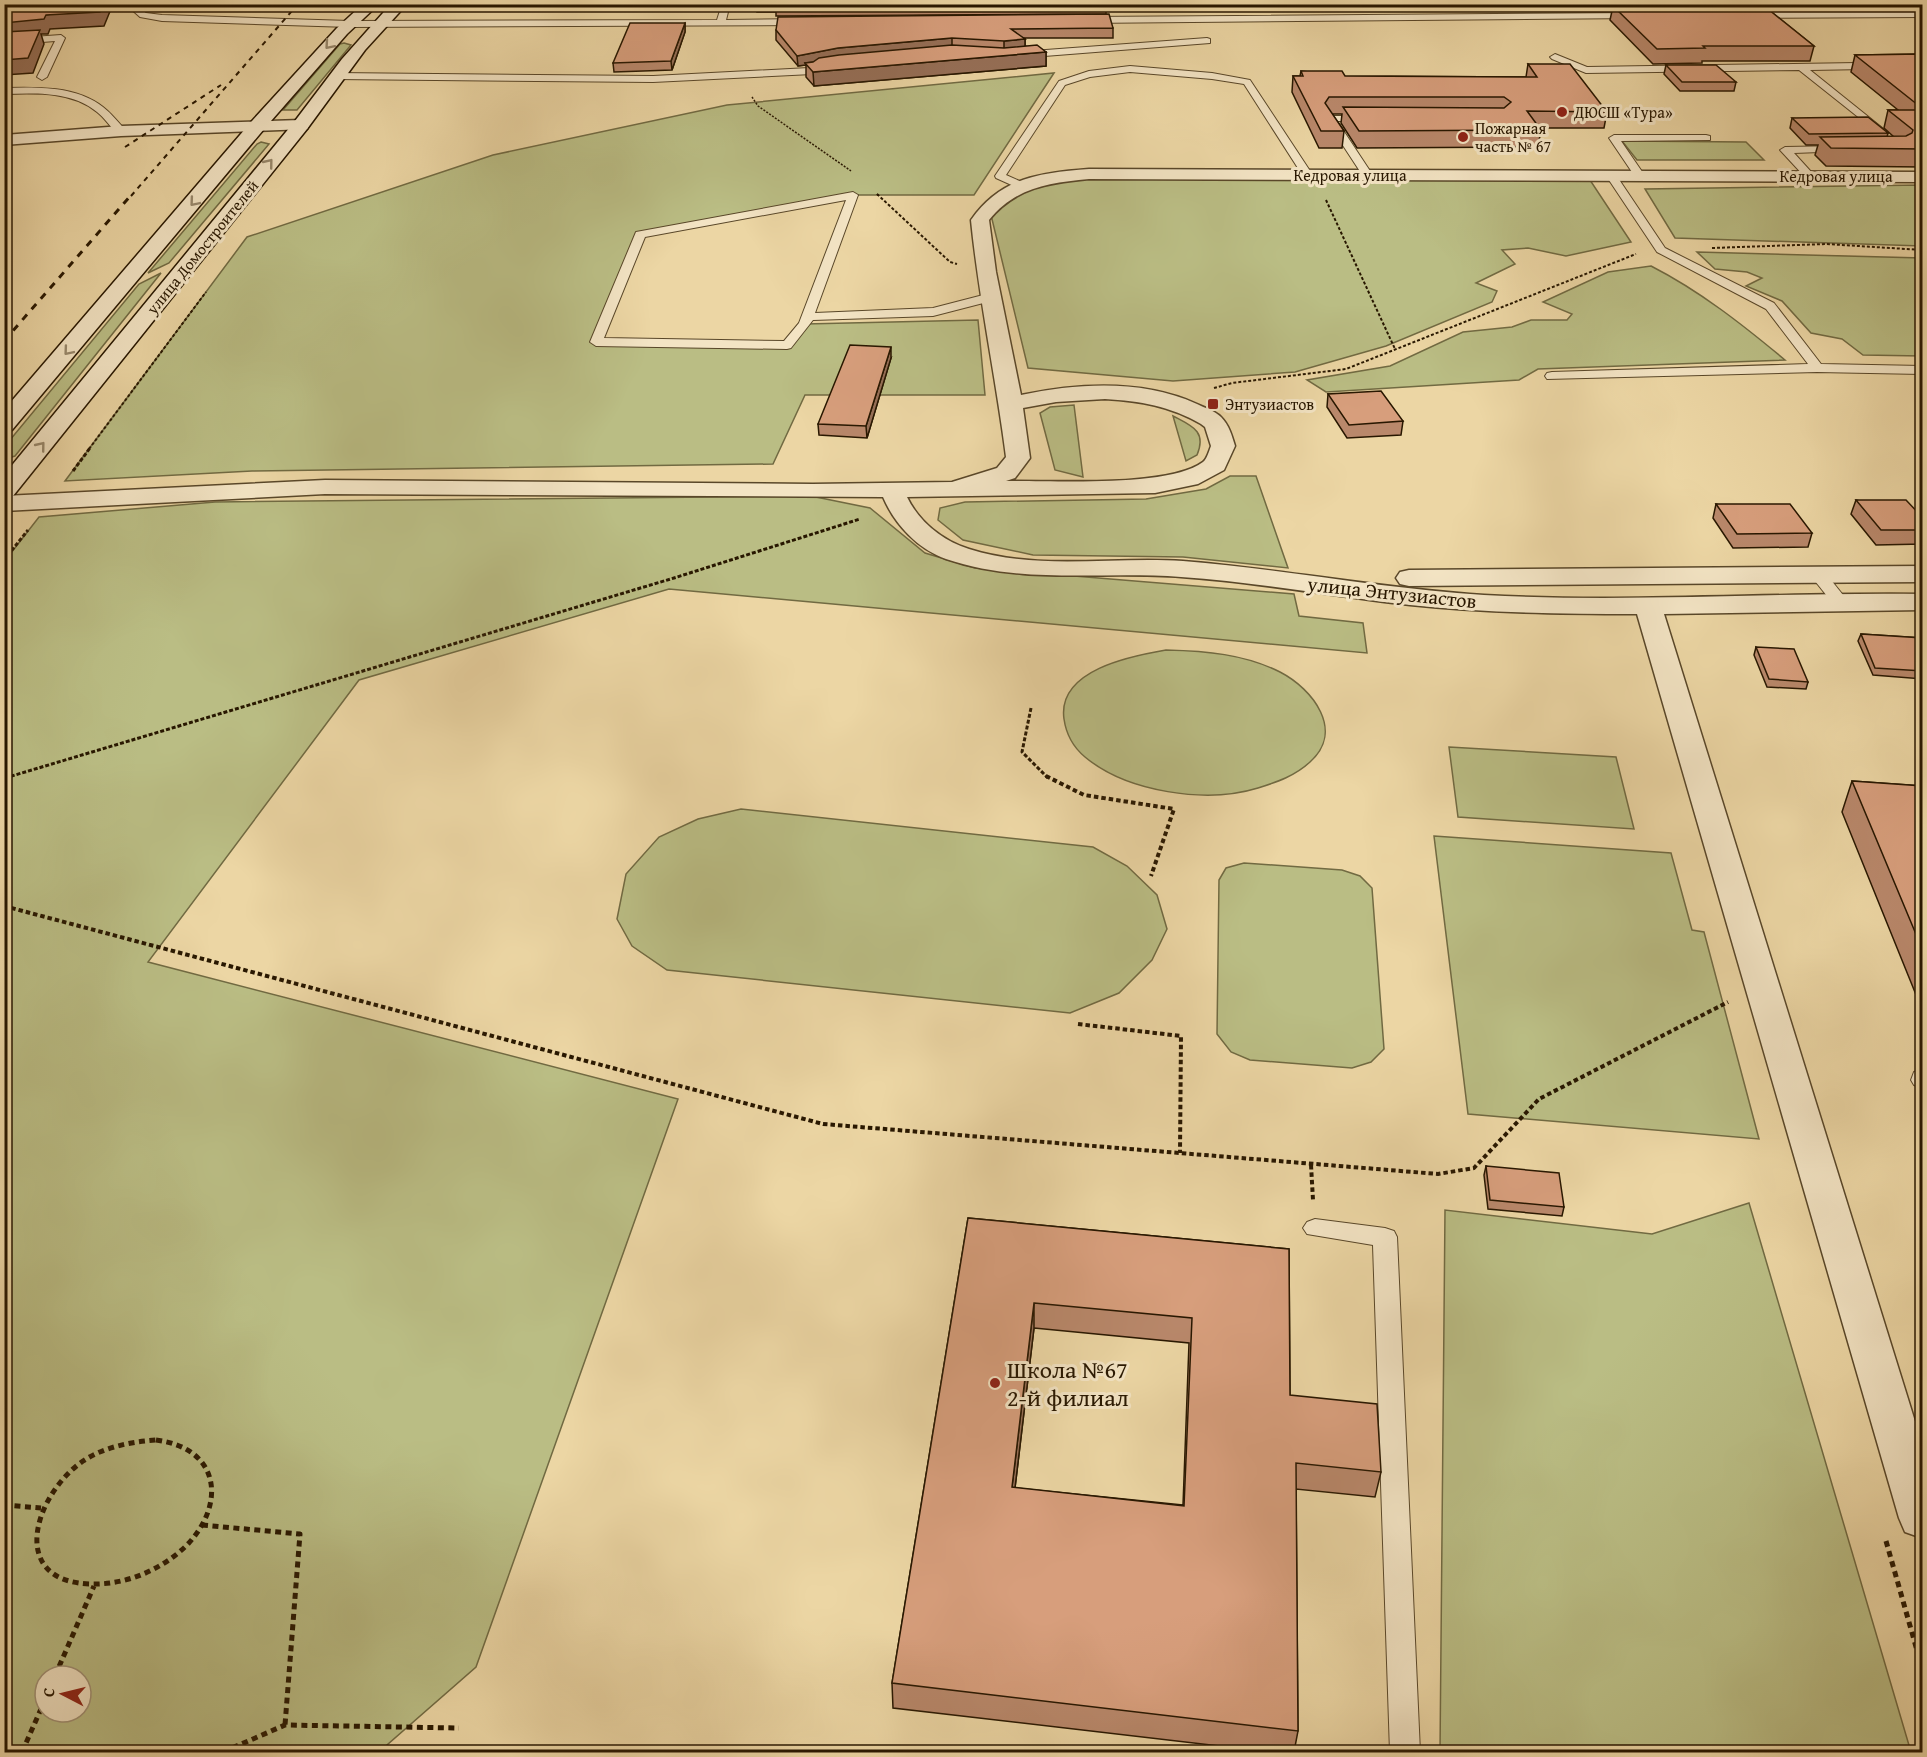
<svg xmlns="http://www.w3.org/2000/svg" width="1927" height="1757" font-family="'Gentium Book Plus',serif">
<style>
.green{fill:#babd84;stroke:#716a42;stroke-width:1.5;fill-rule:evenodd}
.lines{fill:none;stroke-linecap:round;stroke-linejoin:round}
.lane-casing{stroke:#594729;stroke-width:2}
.street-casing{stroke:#594729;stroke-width:3}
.secondary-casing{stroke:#281700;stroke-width:3}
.path-far4{stroke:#281700;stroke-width:1.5;stroke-dasharray:2 1.5;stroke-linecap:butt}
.path-far3{stroke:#281700;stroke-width:2;stroke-dasharray:3 2;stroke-linecap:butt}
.path-far2{stroke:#281700;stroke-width:3;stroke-dasharray:4 2;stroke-linecap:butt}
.path-far1{stroke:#281700;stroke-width:4;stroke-dasharray:4.5 3;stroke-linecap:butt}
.path{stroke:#281700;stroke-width:5;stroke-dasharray:6 4.5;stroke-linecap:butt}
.lane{fill:#f3e4c4;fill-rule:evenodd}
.street{fill:#f3e4c4;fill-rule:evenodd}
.secondary{fill:#f3e4c4;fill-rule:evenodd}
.rail-far1{stroke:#281700;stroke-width:2;stroke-dasharray:5 5;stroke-linecap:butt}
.rail{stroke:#281700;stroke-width:3;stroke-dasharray:7 7;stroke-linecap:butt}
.wall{fill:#b9886b;stroke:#281700;stroke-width:1.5;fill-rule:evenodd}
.shaded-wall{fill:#966f57;stroke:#281700;stroke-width:1.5}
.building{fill:#d79e7c;stroke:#281700;stroke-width:1.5;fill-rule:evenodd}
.oneway{stroke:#98886c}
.poi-dot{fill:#8f2418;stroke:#f3e4c4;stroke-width:2}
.labels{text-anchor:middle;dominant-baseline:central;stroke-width:6;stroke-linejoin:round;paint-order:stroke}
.far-poi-label{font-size:16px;fill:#281700;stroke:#f3e4c4;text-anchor:start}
.far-street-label{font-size:16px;fill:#281700;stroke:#f3e4c4}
.street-label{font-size:20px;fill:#281700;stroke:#f3e4c4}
.near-poi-label{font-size:24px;fill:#281700;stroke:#f3e4c4;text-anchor:start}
</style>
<rect width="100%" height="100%" fill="#ecd6a4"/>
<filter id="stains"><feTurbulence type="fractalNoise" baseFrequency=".00333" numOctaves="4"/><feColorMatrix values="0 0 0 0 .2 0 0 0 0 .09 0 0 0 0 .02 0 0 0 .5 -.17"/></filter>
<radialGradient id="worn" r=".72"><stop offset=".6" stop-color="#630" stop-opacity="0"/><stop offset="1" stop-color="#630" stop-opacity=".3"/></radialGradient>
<!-- green -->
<g class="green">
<polygon points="344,43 351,45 297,110 283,110 340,44"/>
<polygon points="1054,73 974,195 853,195 640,234 596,342 787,345 805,324 978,320 985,395 805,395 773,464 252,471 65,481 247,237 493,155 727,105"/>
<polygon points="1622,141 1746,142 1764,160 1637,160"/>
<polygon points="261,142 269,144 169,263 148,273 257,144"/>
<polygon points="1098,177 1590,180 1631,242 1566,256 1528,248 1502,250 1515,264 1476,283 1497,291 1492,302 1386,346 1295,372 1173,381 1028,368 991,215 1016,195 1056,180"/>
<polygon points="1922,185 1922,246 1675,238 1645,189"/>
<polygon points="1697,252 1922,258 1922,356 1863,355 1842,339 1811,333 1782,301 1746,286 1762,278 1747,272 1715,269"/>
<path d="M1651 266C1700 291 1743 325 1785 360L1538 369 1519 380 1326 392 1307 380 1390 366 1463 332 1512 327 1531 320H1567L1572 314 1543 302 1608 272Z"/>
<polygon points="161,273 15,456 5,459 5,446 139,284"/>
<polygon points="1074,405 1083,477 1055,470 1040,413 1050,407"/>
<path d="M1173 416C1192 426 1207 431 1197 455L1186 461Z"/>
<polygon points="1230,476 1256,476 1288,568 1183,557 1033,555 963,540 938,520 940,508 965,502 1146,499 1206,489"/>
<path d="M811 496 870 508 925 553 975 568 1294 594 1299 616 1363 623 1367 653 669 589 359 680 148 962 678 1099 476 1667 387 1745 384 1752H5L4 562 39 517 215 502ZM45 1676H81V1712H45Z"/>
<path d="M1166 650C1206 651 1244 654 1280 672 1313 689 1345 731 1310 762 1295 776 1277 782 1258 788 1206 804 1127 792 1085 757 1073 747 1066 733 1064 719 1057 670 1131 656 1166 650Z"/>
<polygon points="1449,747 1616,757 1634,829 1458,817"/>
<polygon points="741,809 1093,847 1127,866 1157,895 1167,929 1152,960 1119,993 1070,1013 667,970 632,946 617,919 626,874 659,837 698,819"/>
<polygon points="1434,836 1671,853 1692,930 1704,932 1759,1139 1468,1114"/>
<polygon points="1244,863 1342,870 1360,876 1372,888 1384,1049 1371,1062 1352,1068 1250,1060 1231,1052 1217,1034 1219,880 1226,868"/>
<polygon points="1749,1203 1911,1752 1440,1752 1445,1210 1652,1234"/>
</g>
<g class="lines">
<!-- lane casing -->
<g class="lane-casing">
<g id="lane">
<polygon points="133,4 141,4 139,8 146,13 162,15 350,21 717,20 722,4 730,4 726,20 804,19 808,22 804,25 350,27 162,21 140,17 131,9"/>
<polygon points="1922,11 1922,17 1751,18 1747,15 1751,12"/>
<polygon points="1638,13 1642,16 1641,18 1085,23 1081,20 1085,17"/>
<polygon points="61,35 65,38 47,77 42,80 37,77 55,41 4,45 4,39"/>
<polygon points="1207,38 1210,39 1210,43 1019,58 1014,55 1019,52"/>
<polygon points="1555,54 1587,67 1922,62 1922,68 1810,70 1886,131 1887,133 1882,136 1799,70 1586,73 1552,59 1550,57"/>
<polygon points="828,62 831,63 831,67 819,69 812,74 653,82 335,79 330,76 335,73 653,76 809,68 813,65"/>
<polygon points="1130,66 1212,73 1250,80 1312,174 1303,176 1244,84 1212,79 1130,72 1090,77 1065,85 1006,175 1024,183 1024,187 1016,187 996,178 995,176 1059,81 1089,71"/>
<path d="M4 88C38 87 76 86 103 107 112 114 119 123 126 131L117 133C110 127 105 118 97 112 72 91 36 93 4 94Z"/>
<polygon points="1327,116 1370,116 1372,118 1367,121 1337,121 1372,174 1371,176 1363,176 1325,118"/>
<polygon points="1706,135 1710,136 1710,140 1621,141 1645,176 1640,179 1636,178 1609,138 1614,135"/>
<polygon points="1842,146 1847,149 1846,151 1794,153 1814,175 1809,178 1805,177 1780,150 1785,147"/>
<polygon points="1612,174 1616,175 1665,248 1774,303 1821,364 1922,366 1922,374 1817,372 1547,379 1545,376 1547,373 1552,372 1808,364 1766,309 1657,252 1607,177"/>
<path d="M853 192 858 195 815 313 933 308 991 293 997 297 995 300 933 316 813 320 791 348 787 349 596 346 590 342 636 232ZM846 200 799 323 784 341 604 338 645 237Z"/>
<polygon points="1817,568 1823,570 1847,600 1849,603 1847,606 1835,606 1811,576 1809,573 1811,570"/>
<polygon points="1922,1069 1922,1088 1914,1085 1911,1080 1914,1072"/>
<polygon points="1315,1219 1385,1228 1394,1231 1397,1237 1420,1752 1390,1752 1373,1245 1307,1234 1303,1228 1307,1222"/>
</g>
</g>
<!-- street casing -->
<g class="street-casing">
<g id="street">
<polygon points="301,120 307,121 309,125 307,129 121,136 4,145 4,135 121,126"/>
<path d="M1089 169 1922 172V182L1089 179C1049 183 1016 187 989 220L996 272 1021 395C1079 383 1142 379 1197 404 1205 408 1215 411 1221 417 1229 425 1232 436 1235 446L1224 470 1198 484 1155 493 907 497C919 522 943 541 969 549 1038 571 1113 556 1183 561 1283 569 1383 589 1484 595 1630 603 1776 592 1922 594V610L1664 614 1922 1444V1538L1905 1532 1899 1518 1637 614C1561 614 1486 613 1410 605 1334 597 1258 582 1181 577 1102 571 1022 585 946 559 918 549 895 525 883 497L325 494 4 511V496L325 480 813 484 952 482 997 468 1006 457C996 378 979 300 971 220 1001 177 1040 173 1089 169ZM1105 399C1140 401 1170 406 1201 424L1205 427 1211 446C1209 451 1207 459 1203 462 1168 488 1052 480 1006 481L1015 478 1030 458 1023 408 1056 402Z"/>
<polygon points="1922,566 1922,582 1409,586 1400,584 1396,578 1400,572 1409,570"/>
</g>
</g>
<!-- secondary casing -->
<g class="secondary-casing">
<g id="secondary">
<polygon points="363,4 379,4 347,34 264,129 12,430 4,432 4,410 252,121 337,28"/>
<polygon points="391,4 407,4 365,50 307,129 13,496 4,498 4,475 295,121 342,59"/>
</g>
</g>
<!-- path-far4 -->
<g class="path-far4">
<polyline points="752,97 758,106 851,171"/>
<polyline points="877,194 879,196"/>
</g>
<!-- path-far3 -->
<g class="path-far3">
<polyline points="877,194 950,262 957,264"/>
<polyline points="1326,200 1395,349"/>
<polyline points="1712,248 1826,244 1922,250"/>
<polyline points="1214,388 1232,383 1346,369 1636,254"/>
<polyline points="89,449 206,292"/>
</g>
<!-- path-far2 -->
<g class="path-far2">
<polyline points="73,471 90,448"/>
<polyline points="4,560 28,530"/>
<polyline points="1031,708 1022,752 1048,778"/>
<polyline points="5,778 674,578 860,519"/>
</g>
<!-- path-far1 -->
<g class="path-far1">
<polyline points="1046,776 1084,795 1174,809 1151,876"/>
<polyline points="4,778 10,776"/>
<polyline points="4,906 823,1124 1438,1174 1474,1168 1539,1099 1728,1002"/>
<polyline points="1078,1024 1181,1036 1180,1153"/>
<polyline points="1311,1165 1313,1200"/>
</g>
<!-- path -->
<g class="path">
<path d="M156 1440C220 1448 227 1504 186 1546 161 1570 126 1585 91 1584 7 1582 34 1495 83 1461 104 1447 130 1442 156 1440Z"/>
<polyline points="4,1505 41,1508"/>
<polyline points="202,1525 300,1534 285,1725"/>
<polyline points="1886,1541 1922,1668"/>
<polyline points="55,1676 94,1586"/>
<polyline points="22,1752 45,1700"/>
<polyline points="223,1752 285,1725 459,1728"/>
</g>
<!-- lane -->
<use href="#lane" class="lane"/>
<!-- street -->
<use href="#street" class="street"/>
<!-- secondary -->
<use href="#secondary" class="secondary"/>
<!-- rail-far1 -->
<g class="rail-far1">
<polyline points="125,147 221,85"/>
<polyline points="131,196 298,4"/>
</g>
<!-- rail -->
<polyline class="rail" points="4,341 132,194"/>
</g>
<!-- wall -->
<g class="wall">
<polygon points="757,4 1923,4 1923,7 1765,7 1814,46 1810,61 1702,61 1702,63 1653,64 1610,20 1612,11 1601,11 1598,8 1106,10 1106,14 776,16 776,12 757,12"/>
<polygon points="685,23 685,32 672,70 614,72 613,63"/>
<polygon points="1113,28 1113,38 1023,38 1025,39 1025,46 1046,52 1046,66 814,86 806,77 806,65 798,66 776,40 776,30"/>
<polygon points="1923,54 1923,167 1826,166 1815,155 1818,145 1806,145 1790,128 1792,118 1888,133 1887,137 1894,137 1884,128 1888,110 1898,110 1851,72 1855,55"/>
<polygon points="1528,64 1607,112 1604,128 1540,128 1541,130 1538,147 1357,148 1341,123 1342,114 1332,114 1344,131 1342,148 1319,148 1292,92 1293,76 1300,76 1301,71 1345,76 1526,77"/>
<polygon points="1666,65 1736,82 1734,91 1680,91 1664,74"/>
<polygon points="891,358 867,438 819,435 818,424"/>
<polygon points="1328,394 1403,421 1401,435 1347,438 1327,407"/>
<polygon points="1856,500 1923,518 1923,544 1876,545 1851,514"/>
<polygon points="1716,504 1812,533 1808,547 1733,548 1713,518"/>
<polygon points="1861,634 1923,638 1923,679 1873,675 1858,641"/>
<polygon points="1756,647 1808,682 1806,689 1767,687 1754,655"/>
<polygon points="1852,781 1923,786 1923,1012 1842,812"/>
<polygon points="1486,1166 1564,1207 1562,1216 1488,1209 1484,1175"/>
<path d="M968 1218 1289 1249 1290 1395 1381 1472 1375 1497 1296 1489 1298 1731 1294 1752H1271L893 1708 892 1683ZM1034 1328 1189 1343 1183 1505 1015 1488Z"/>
</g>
<!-- shaded-wall -->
<g class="shaded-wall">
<polygon points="104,4 113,4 104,26 50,29 48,34 41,34 44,44 33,73 4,75 4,23"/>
<polygon points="685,23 685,32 672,70 671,61"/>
<polygon points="952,38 952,48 805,63 806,65 798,66 797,56 838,48"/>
<polygon points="1025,39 1025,49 1004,51 1004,41"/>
<polygon points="1046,52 1046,66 814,86 813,72"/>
<polygon points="891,347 891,358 867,438 866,426"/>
<polygon points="1034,1303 1034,1328 1012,1513 1012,1487"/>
</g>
<!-- building -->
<g class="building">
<polygon points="4,4 104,4 100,12 46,15 44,19 4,23"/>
<polygon points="1763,5 1814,46 1703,46 1705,48 1657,49 1613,6"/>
<polygon points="1109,14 1113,28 1011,29 1025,39 1004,41 952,38 838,48 797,56 776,30 778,17"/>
<polygon points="630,23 685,23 671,61 613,63"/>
<polygon points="40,30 28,58 4,60 4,32"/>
<polygon points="952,45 1004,48 1037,45 1046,52 813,72 805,63 813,62 819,58 839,55"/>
<polygon points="1923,54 1923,109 1855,55"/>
<polygon points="1528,64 1570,64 1607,112 1527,111 1541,130 1359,131 1343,107 1504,108 1511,102 1504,97 1329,97 1325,103 1344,131 1321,131 1293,76 1303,76 1301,71 1342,71 1345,76 1537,77"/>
<polygon points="1666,65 1716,65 1736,82 1682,82"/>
<polygon points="1888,110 1923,110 1923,149 1831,148 1820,137 1906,136 1912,133 1913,130"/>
<polygon points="1868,117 1888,133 1809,134 1792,118"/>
<polygon points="850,345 891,347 866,426 818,424"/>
<polygon points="1381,391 1403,421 1349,425 1328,394"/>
<polygon points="1856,500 1906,500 1923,518 1923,530 1881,530"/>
<polygon points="1716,504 1790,504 1812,533 1737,534"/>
<polygon points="1861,634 1923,638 1923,671 1875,668"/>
<polygon points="1756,647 1794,649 1808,682 1769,679"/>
<polygon points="1852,781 1923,786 1923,951"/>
<polygon points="1486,1166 1559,1173 1564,1207 1490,1200"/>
<path d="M968 1218 1289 1249 1290 1395 1377 1404 1381 1472 1296 1463 1298 1731 892 1683ZM1034 1303 1192 1318 1184 1506 1012 1487Z"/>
</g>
<!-- one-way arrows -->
<defs><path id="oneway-chevron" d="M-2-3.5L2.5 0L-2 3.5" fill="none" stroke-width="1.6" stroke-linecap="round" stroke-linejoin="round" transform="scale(1.5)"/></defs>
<g class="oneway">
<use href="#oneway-chevron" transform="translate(329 45) rotate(131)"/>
<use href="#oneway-chevron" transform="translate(269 163) rotate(-51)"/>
<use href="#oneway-chevron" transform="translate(194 202) rotate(130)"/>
<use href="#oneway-chevron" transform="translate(68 351) rotate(130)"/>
<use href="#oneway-chevron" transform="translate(41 446) rotate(-51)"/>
</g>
<!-- markers -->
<g class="poi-dot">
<circle cx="1562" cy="112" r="6"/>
<circle cx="1463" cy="137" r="6"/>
<rect x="1207" y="398" width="12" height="12" rx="3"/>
<circle cx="995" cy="1383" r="6"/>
</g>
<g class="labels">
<!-- far-poi labels -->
<g class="far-poi-label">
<text x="1574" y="112">ДЮСШ «Тура»</text>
<text x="1475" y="128">Пожарная<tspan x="1475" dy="18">часть № 67</tspan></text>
<text x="1225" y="404">Энтузиастов</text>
</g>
<!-- far-street labels -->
<g class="far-street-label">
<text x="1350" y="175">Кедровая улица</text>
<text x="1836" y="176">Кедровая улица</text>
<text transform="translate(202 247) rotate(-51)">улица Домостроителей</text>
</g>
<!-- street labels -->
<g class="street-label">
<text transform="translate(1392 592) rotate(6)">улица Энтузиастов</text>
</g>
<!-- near-poi labels -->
<g class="near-poi-label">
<text x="1007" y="1369">Школа №67<tspan x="1007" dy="28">2-й филиал</tspan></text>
</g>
</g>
<!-- margin -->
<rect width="1927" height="1757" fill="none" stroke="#ecd6a4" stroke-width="24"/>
<rect x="6" y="6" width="1915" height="1745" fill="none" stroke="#281700" stroke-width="3"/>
<rect x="12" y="12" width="1903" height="1733" fill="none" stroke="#281700" stroke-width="1.5"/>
<!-- north arrow -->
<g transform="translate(63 1694) rotate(277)"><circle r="28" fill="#f3e4c4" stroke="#a29276" stroke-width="1.5"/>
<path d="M0-4.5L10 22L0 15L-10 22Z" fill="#8f2418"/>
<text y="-9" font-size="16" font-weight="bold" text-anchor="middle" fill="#281700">С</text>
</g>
<rect width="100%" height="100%" filter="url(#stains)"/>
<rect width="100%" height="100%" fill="url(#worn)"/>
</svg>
